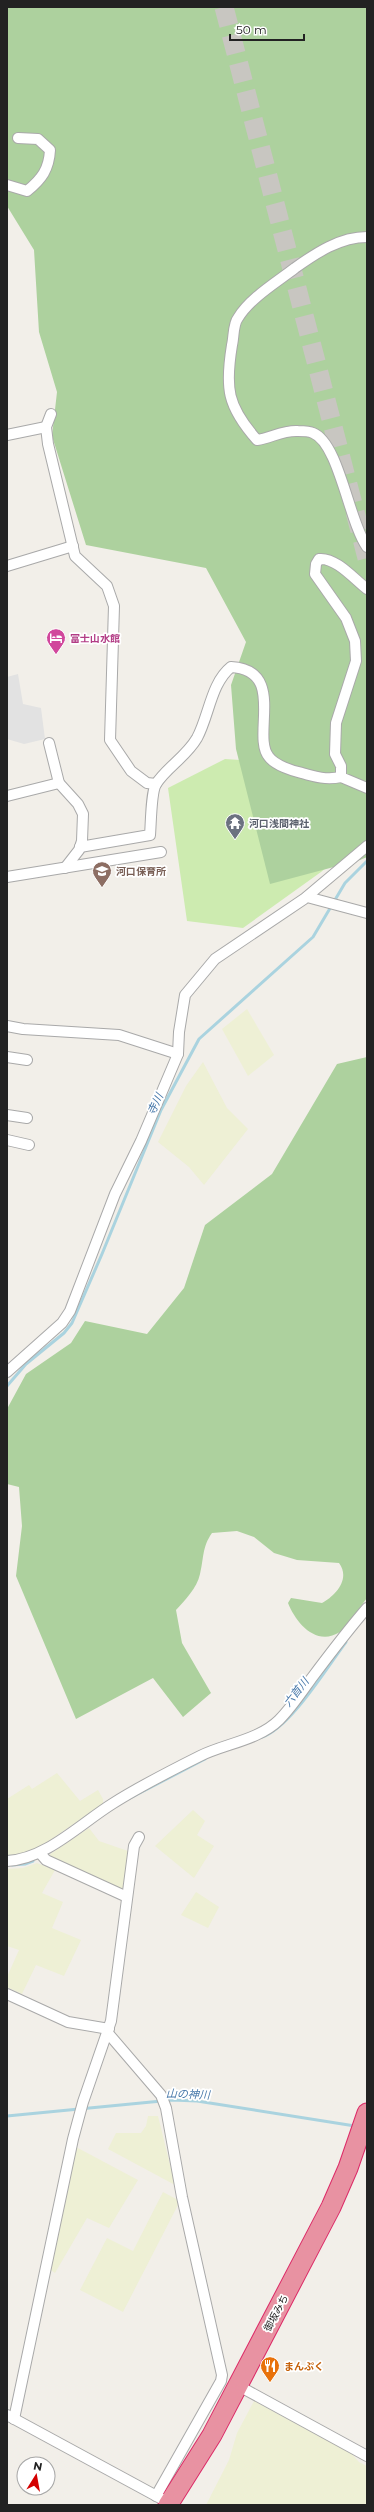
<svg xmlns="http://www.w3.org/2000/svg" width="374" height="2512" font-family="Montserrat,'Noto Sans JP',sans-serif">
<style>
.farmland{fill:#eef0d5}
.grass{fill:#cdebb0}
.forest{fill:#add19e}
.parking{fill:#e2e2e2}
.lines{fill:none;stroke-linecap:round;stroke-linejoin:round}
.stream{stroke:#aad3df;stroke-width:3}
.highway-tunnel{stroke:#c8c6c1;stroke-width:19;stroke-dasharray:19 10;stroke-linecap:butt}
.street-casing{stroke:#a9a9a9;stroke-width:12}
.highway-casing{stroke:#dc2a67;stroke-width:21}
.street{stroke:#fff;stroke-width:10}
.highway{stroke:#e892a2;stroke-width:19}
.labels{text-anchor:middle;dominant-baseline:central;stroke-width:3.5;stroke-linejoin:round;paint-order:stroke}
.hotel-label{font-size:10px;font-weight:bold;fill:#b23c85;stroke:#fff;text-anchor:start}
.worship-label{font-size:10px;font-weight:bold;fill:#5b616d;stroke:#fff;text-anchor:start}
.education-label{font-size:10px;font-weight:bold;fill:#785e54;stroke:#fff;text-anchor:start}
.street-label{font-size:10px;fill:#222;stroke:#fff}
.food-label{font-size:10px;font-weight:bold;fill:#c56008;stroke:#fff;text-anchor:start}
.water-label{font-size:11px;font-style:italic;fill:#4a7aab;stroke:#fff}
</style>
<rect width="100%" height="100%" fill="#f2efe9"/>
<!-- farmland -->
<g class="farmland">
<polygon points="247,1009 274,1055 248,1076 222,1029"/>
<polygon points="203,1062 227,1108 248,1129 204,1185 189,1167 158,1142 186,1086"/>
<polygon points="57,1773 80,1801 98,1790 103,1799 103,1804 37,1849 23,1855 7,1856 7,1799 29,1785 32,1789"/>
<polygon points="193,1810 205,1821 197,1835 214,1846 194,1878 155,1846"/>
<polygon points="89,1828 99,1841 128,1851 126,1891 123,1892 50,1858 49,1855"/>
<polygon points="37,1863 55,1870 42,1893 63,1902 52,1928 81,1940 64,1976 36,1965 22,1994 7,1987 7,1977 19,1950 7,1946 7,1869 23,1868"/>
<polygon points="196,1892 219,1907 208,1928 181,1915"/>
<polygon points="148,2116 158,2116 175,2185 108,2149 116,2133 141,2133 146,2126"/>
<polygon points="76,2147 138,2180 109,2228 87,2218 55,2273 48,2268"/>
<polygon points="163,2192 180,2201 123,2312 80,2290 107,2238 133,2251"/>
<polygon points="254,2401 351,2453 359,2462 367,2466 367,2505 206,2505 229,2460 237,2433"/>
</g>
<!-- grass -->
<polygon class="grass" points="225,759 258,761 360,840 321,872 243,928 187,921 168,788"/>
<!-- forest -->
<g class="forest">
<polygon points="7,7 367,7 367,857 360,860 270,884 236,749 231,685 246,642 206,568 86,545 52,436 57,392 39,332 34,250 7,206"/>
<path d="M367 1057V1598C360 1607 348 1627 340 1632 316 1647 296 1623 288 1603L291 1598 322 1603C335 1596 351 1579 339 1563L297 1560 274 1553 254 1537 237 1531 212 1533C202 1547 204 1558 200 1574 197 1588 185 1600 176 1610L182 1643 211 1693 183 1717 153 1678 76 1719 16 1576 22 1526 19 1487 7 1484V1409L26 1374 71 1343 85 1321 147 1334 184 1288 205 1225 272 1174 337 1064Z"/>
</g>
<!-- parking -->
<polygon class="parking" points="18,674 23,704 41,708 45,739 24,744 7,739 7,677"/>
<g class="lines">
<!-- stream -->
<g class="stream">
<polyline points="7,1386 26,1364 64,1333 72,1323 102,1254 161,1110 199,1039 313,937 345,883 367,861"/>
<path d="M262 1737C291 1727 327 1667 346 1642"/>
<polyline points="130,1798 205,1759"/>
<polyline points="12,1865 25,1864 33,1861"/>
<polyline points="7,2116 172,2100 197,2101 355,2126"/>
</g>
<!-- highway-tunnel -->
<polyline class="highway-tunnel" points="224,7 367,558"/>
<!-- street casing -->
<g class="street-casing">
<g id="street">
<path d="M7 185 27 191C42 179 49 169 50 150L38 139 18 138"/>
<path d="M367 237C340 237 316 253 295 268 277 282 250 298 238 318 233 324 234 337 232 345 225 388 227 406 257 440 271 438 283 430 298 431 302 431 309 431 313 433 339 443 349 522 367 547"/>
<polyline points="51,414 46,427 48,444 75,556 107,586 114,606 110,740 131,771 147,783 156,784"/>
<polyline points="7,435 46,427"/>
<polyline points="7,566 73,546"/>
<path d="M367 589C355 580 336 557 319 559L316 564 315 574 346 618 355 641 356 661 336 723 335 754 341 766V777L367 788"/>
<polyline points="49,743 59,783 78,804 83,814 82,841 79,850 65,868"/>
<polyline points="7,796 59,783"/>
<path d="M80 847 150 835C151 824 151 792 156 784 167 767 186 757 197 738 209 716 211 683 231 667 287 670 251 736 269 757 275 765 292 771 302 773 315 777 327 780 341 777"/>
<polyline points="7,877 161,852"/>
<polyline points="307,897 367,913"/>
<polyline points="7,1026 23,1029 119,1035 178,1054"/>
<polyline points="7,1057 27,1060"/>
<polyline points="7,1115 27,1118"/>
<polyline points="7,1140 29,1145"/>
<polyline points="7,1372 62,1323 70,1311 115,1194 141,1141 178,1054 179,1032 185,995 215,959 304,899 367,846"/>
<polyline points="40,1853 46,1860 127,1897"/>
<path d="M7 1861C46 1859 80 1824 112 1804 140 1786 170 1771 200 1756 224 1744 259 1740 279 1720 291 1708 301 1693 311 1679 329 1655 347 1631 367 1608"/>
<polyline points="7,1994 68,2022 109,2029"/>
<polyline points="107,2032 161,2095 166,2108 182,2197 222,2375 221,2381 156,2496"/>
<polyline points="237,2385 367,2456"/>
<polyline points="7,2415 162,2499"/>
<polyline points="14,2419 73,2139 83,2102 111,2021 134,1846 139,1837"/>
</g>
</g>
<!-- highway casing -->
<g class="highway-casing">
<polyline id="highway" points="168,2505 212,2435 331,2207 348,2168 367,2113"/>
</g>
<!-- street -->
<use href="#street" class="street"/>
<!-- highway -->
<use href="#highway" class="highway"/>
</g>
<!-- icons -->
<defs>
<g id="hotel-pin" transform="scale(1)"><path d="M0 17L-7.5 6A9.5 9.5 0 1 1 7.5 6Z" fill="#d1479c" stroke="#fff"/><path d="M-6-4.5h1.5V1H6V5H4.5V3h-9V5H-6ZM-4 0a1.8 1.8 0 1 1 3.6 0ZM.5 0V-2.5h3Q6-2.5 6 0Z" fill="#fff"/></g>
<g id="temple-pin" transform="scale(1)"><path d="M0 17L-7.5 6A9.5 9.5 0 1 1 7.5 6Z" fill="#6b7280" stroke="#fff"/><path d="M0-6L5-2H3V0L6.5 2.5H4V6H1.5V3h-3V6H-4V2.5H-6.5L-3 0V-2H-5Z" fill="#fff"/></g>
<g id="school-pin" transform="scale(1)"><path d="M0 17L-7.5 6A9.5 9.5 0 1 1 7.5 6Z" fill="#8d6e63" stroke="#fff"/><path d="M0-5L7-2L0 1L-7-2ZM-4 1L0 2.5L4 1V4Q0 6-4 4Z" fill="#fff"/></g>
<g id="restaurant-pin" transform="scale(1)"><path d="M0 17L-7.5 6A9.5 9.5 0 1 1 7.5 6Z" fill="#e8710a" stroke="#fff"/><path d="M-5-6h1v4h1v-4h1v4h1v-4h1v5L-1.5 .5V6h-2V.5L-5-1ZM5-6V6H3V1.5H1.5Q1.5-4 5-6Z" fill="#fff"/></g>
</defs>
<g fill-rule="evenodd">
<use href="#hotel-pin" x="56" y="638"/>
<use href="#temple-pin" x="235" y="823"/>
<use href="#school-pin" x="102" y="871"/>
<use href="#restaurant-pin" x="270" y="2366"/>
</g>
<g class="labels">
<!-- hotel labels -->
<g class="hotel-label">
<text x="70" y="638">富士山水館</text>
</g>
<!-- worship labels -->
<g class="worship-label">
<text x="249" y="823">河口浅間神社</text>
</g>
<!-- education labels -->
<g class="education-label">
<text x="116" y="871">河口保育所</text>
</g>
<!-- street labels -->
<g class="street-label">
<text transform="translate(276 2313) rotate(-62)">御坂みち</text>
</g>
<!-- food labels -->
<g class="food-label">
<text x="284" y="2366">まんぷく</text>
</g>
<!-- water labels -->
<g class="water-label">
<text transform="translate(155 1104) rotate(-64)">寺川</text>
<text transform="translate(296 1692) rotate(-52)">六首川</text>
<text transform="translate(188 2094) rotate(2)">山の神川</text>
</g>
</g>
<!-- border -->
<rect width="374" height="2512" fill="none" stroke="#222222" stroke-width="16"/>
<!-- north arrow -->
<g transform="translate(36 2476) rotate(11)"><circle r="19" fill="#ffffff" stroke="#a7a7a7"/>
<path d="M0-3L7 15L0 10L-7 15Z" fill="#d40000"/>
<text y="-6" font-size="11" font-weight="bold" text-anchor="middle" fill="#222222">N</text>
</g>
<!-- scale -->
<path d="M230 34v6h74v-6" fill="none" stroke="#222222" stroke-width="2"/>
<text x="236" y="34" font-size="12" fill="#222222" stroke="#ffffff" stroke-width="3" paint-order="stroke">50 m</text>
</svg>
